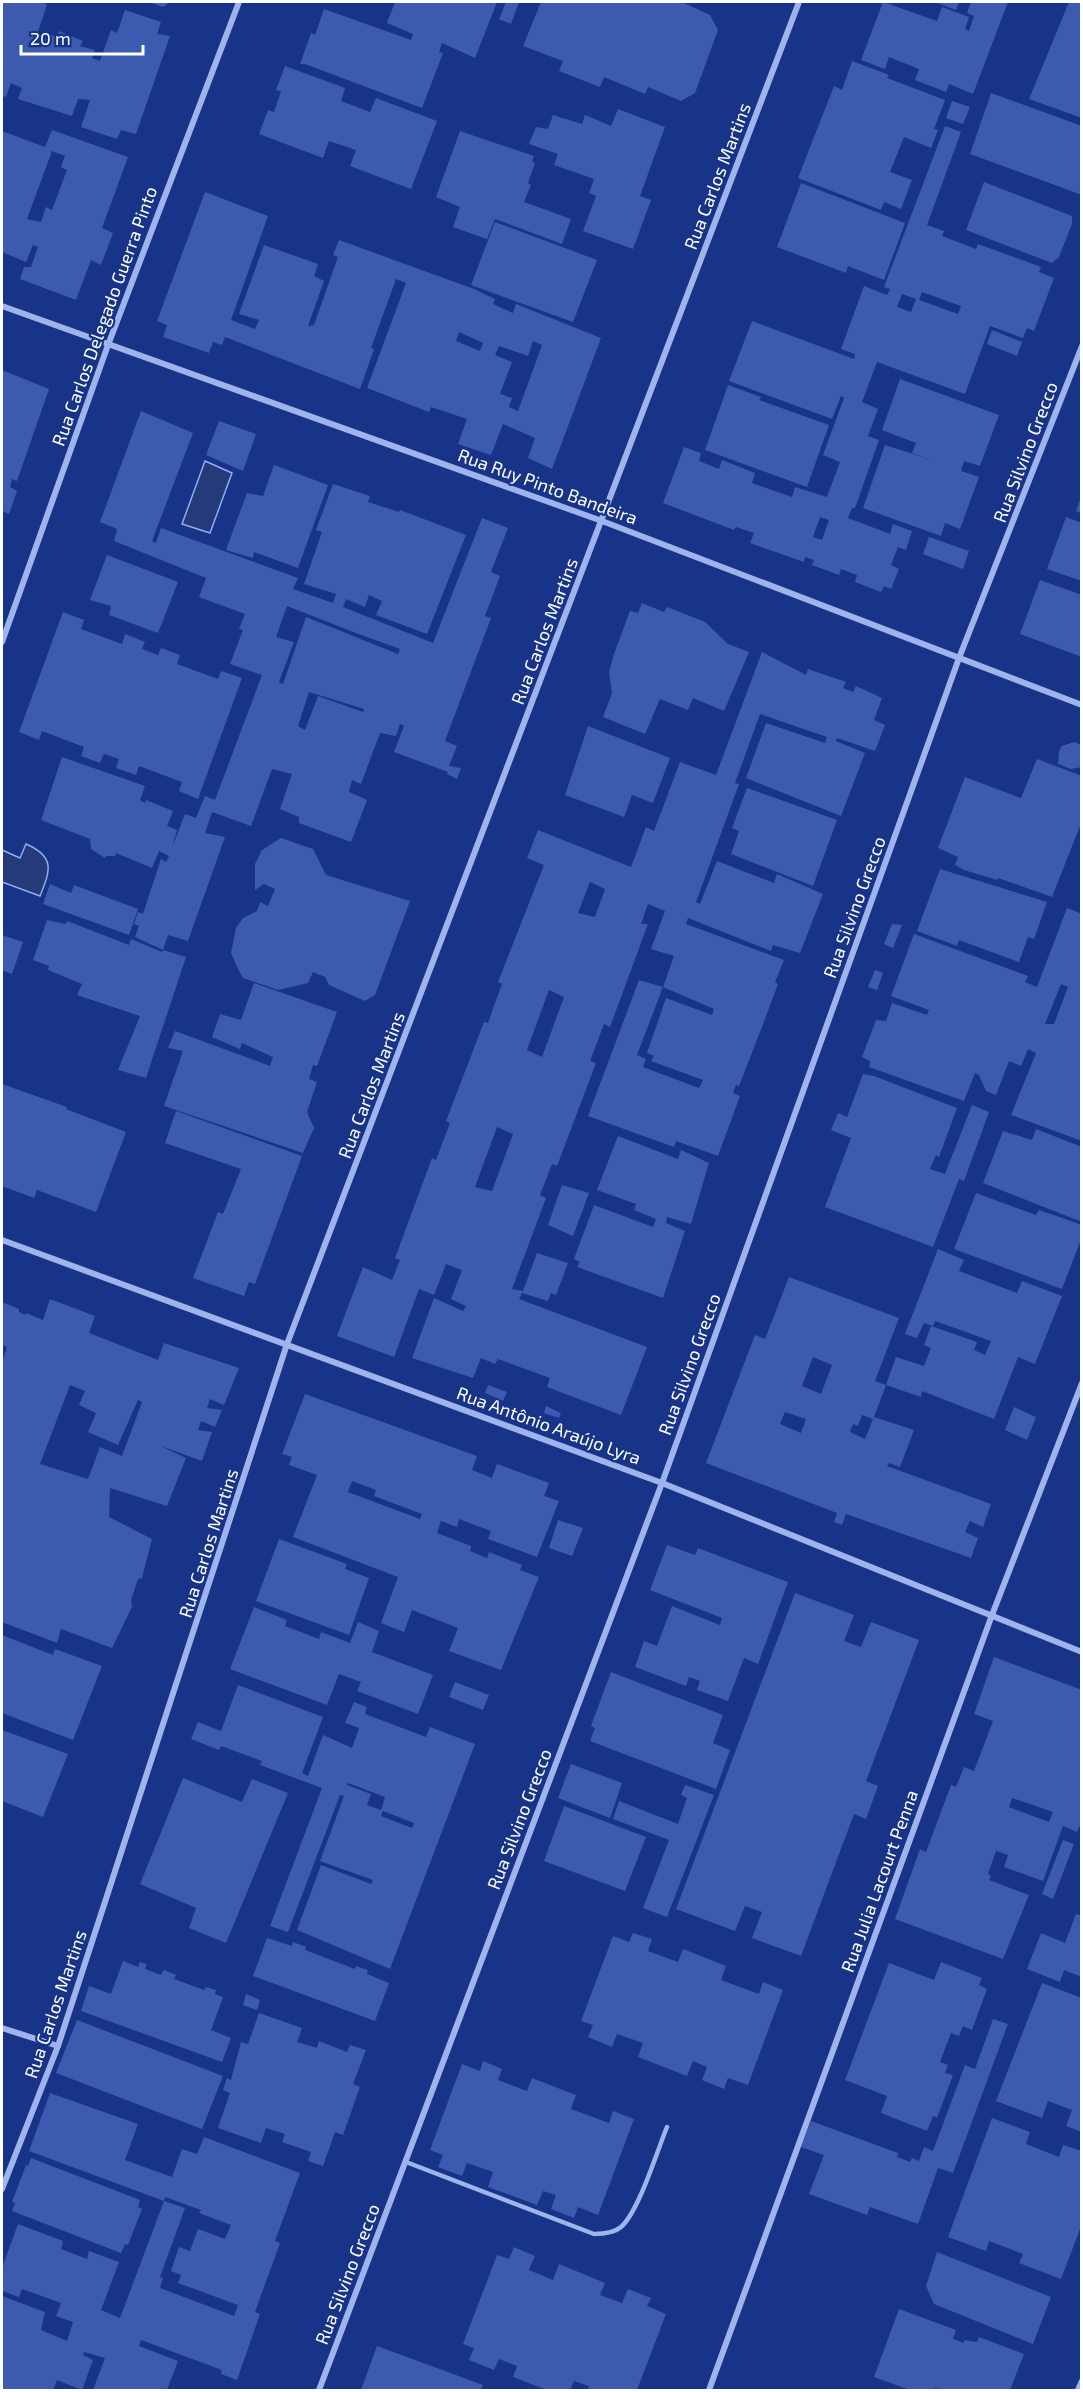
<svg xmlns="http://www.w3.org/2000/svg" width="1083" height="2392" font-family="'Exo 2',sans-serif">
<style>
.water{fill:#253a79;stroke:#92acf0;stroke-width:1.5}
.building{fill:#3c5aaf;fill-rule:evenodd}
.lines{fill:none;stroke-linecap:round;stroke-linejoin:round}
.service{stroke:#9fb4ed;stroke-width:4.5}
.minor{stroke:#9fb4ed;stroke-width:6}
.labels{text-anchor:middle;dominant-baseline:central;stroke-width:4.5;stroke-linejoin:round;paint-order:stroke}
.street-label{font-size:18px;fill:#fff;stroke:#183488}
</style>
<rect width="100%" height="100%" fill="#183488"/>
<!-- water -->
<g class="water">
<polygon points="205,461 232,473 210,533 182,524"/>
<path d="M26 844C56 857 50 871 40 896L2 882V850L20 858Z"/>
</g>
<!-- building -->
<g class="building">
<polygon points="2,2 43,2 47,5 35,40 45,41 47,33 57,37 59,31 83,41 80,46 95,50 92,58 100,61 111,30 117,33 125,10 161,22 157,34 170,36 136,134 121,130 117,139 81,127 90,100 78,99 72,116 18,99 22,88 11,83 6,97 2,96"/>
<polygon points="149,2 170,2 163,7"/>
<polygon points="395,2 497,2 475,58 442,43 439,52 443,53 422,108 305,64 300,64 311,33 315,35 324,9 411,40 413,34 387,23"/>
<polygon points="506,2 519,2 511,24 499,19"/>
<polygon points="541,2 682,2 710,15 718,30 695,93 681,101 648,87 645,94 604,77 600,87 559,71 563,61 523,46"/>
<polygon points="883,2 937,21 942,7 969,17 965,29 969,31 974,16 967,13 971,2 1008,2 973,94 949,84 946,92 915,80 919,69 889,57 885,69 861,60"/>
<polygon points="935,2 959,2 956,10"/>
<polygon points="1069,2 1082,2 1082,118 1029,99"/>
<polygon points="852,61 889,75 887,78 945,100 934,129 938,130 931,148 904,137 890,172 912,180 901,209 884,202 881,210 798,178 834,86 842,90"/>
<polygon points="285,66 345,88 341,101 370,112 376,98 437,121 411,189 350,166 356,150 329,141 323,158 259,134 268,110 274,112 281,92 276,90"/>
<polygon points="991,93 1082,126 1082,195 970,154"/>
<polygon points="952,101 970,107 963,124 946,118"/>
<polygon points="618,109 665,127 640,196 651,200 633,249 583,231 596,196 589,193 594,179 554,165 558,154 529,144 536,127 548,129 553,115 582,124 585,115 611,126"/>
<path d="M945 126 961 132 927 225 944 231 942 236 976 249 978 244 1041 267 1039 272 1054 278 1034 331 1027 328 1023 338 990 326 965 394 877 362 862 402 878 409 868 436 879 440 855 508H852L848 518 890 534 893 524 912 531 906 550 898 547 891 565 899 569 891 589 884 586 881 592 855 582 857 575 841 569 839 575 812 565 814 560 805 557 804 562 750 543 754 533 736 527 734 530 663 503 684 447 701 453 699 461 719 469 722 460 755 473 752 483 792 497 795 487 827 497 840 462 823 455 844 398 841 396 832 419 729 381 752 321 854 359 855 354 841 349 864 286 887 295 890 289 884 287ZM922 292 961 306 958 314 919 300ZM902 294 916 299 911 312 897 307ZM820 517 829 520 822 540 813 537Z"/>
<path d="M52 130 128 157 102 228 113 233 101 265 91 260 76 300 20 279 24 267H31L38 247 33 245 26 262 2 252V131L45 147ZM52 151 65 156 61 167 67 170 52 210 46 207 41 222 27 219Z"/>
<polygon points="460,131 534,156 532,162 535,163 528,183 531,185 524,202 571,219 562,244 495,219 487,239 453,227 460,207 436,197"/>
<polygon points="984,182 1072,216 1072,224 1059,257 1052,263 966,230"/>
<polygon points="801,183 905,223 884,280 848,266 846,273 777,247"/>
<path d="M205 192 268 216 231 320 255 329 259 320 239 314 264 245 318 264 314 276 324 281 308 326 314 325 338 257 333 255 339 240 474 289 495 299 493 304 513 313 516 304 601 338 552 469 528 458 535 438 503 424 491 455 458 444 467 419 431 407 429 412 367 388 406 283 396 279 371 348 374 349 360 389 225 337 222 345 213 342 209 353 163 337 167 325 157 321ZM459 332 483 343 480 351 456 341ZM533 341 542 345 518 411 509 407 512 398 500 394 512 362 495 355 499 346 528 356Z"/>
<polygon points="495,222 597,260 573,322 471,285"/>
<polygon points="992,330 1022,342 1017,356 987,344"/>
<polygon points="2,370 49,389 17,481 12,479 10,487 17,491 9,514 2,511"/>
<polygon points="900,379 999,415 980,466 964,461 961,471 979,477 960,529 945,523 941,536 863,508 885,445 932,460 912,453 916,443 882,430"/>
<polygon points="728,385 761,397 759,400 829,425 807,487 705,450"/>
<path d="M141 411 193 433 152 541 156 543 161 528 298 578 293 589 333 603 336 594 304 584 322 532 316 530 333 484 370 496 368 502 399 512 400 510 466 535 427 634 376 615 382 601 369 595 365 607 346 599 343 607 433 643 482 518 508 528 491 572 500 576 485 616 491 618 445 741 457 746 449 766 461 768 457 779 447 774 448 772 394 752 404 726 400 724 396 736 380 733 361 784 352 780 349 792 367 800 351 842 299 823V817L280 809 292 774 272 769 251 826 212 812 205 833 225 837 188 941 168 935 163 950 186 957 146 1078 118 1070 140 1016 77 995 82 984 48 970 49 966 33 960 47 920 66 924 67 921 129 945 131 939 162 952 163 950 135 937 139 926 134 924 138 912 143 914 161 859 166 862 169 856 159 851 152 868 116 853 115 856H106L105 858 91 849 90 839 41 820 62 757 145 786 140 800 145 803 146 800 173 811 167 826 177 830 172 848 185 814 196 818 205 796 215 800 262 675 230 664 243 630 239 629 245 614 199 597 206 578 114 541 117 529 100 522ZM287 606 356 633 400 649 398 654 306 617 283 684 279 682 294 642 276 637ZM309 692 364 709 363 712 318 696 305 730 298 726Z"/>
<polygon points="219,421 256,434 243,471 206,455"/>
<polygon points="274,465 328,485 298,568 254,552 253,558 226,550 247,493 263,496"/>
<polygon points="1081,497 1082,497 1082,513 1076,511"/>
<polygon points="1066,517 1082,523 1082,581 1047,569"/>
<polygon points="929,537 969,551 963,569 923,554"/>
<polygon points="107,555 178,582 158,633 109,615 111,606 90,600"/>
<polygon points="1040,580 1082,595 1082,657 1020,634"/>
<polygon points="642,603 664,612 667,607 705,622 728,644 749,652 724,711 693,698 688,710 660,699 645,734 603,717 612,693 609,672 614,654 630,611 638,613"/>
<polygon points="63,612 84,620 81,629 122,644 125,634 145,642 142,649 158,655 161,648 180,655 177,664 218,679 221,671 242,678 198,799 179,791 182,782 139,766 136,775 116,768 119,759 104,754 100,763 81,756 84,747 42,731 39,740 19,732"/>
<path d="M762 652 806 675 808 669 846 682 843 688 853 692 856 686 882 698 874 720 885 725 875 751 837 738 836 741 865 753 841 816 746 778 766 723 825 743 827 737 760 714 735 783 739 784 696 902 700 904 717 861 774 883 777 874 823 894 800 953 773 945 771 951 688 918 686 924 784 960 775 982 778 984 762 1027 739 1086 736 1085 733 1093 740 1096 718 1156 676 1141 674 1147 588 1116 639 980 663 987 674 956 651 949 665 911 648 904 641 924H648L610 1027 604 1024 590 1061 596 1063 557 1166 552 1164 540 1195 546 1198 512 1289 523 1291 537 1253 568 1263 556 1295 551 1293 548 1301 522 1293 519 1299 647 1347 621 1415 547 1387 550 1378 498 1359 495 1364 481 1358 473 1378 412 1358 434 1298 463 1311 466 1306 451 1299 462 1270 446 1264 434 1295 419 1289 394 1357 337 1336 363 1267 392 1280 400 1260 395 1258 432 1158 436 1160 450 1123 446 1121 484 1022 488 1023 495 1003 502 984 498 982 544 865 527 858 538 830 631 867 646 827 654 831 680 762 716 775ZM590 882 605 889 595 917 578 913ZM663 987 714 1009 712 1015 666 998 647 1053 654 1056 651 1061 703 1080 699 1088 643 1067 646 1059 637 1055ZM549 990 564 997 542 1057 527 1050ZM497 1127 513 1134 492 1191 475 1187Z"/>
<polygon points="588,726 670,758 653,803 632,795 624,817 565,795"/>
<polygon points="1074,742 1082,745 1082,767 1071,769 1058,764 1059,751 1062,746"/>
<polygon points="1037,759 1082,776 1082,821 1052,897 998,878 997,880 964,870 955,865 958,857 938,848 965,777 1021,798"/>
<polygon points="747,788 837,820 813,886 731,854 739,831 732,828"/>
<polygon points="281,838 313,849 326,875 410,901 375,995 365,1001 329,985 325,977 313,972 308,983 278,990 243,978 238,969 231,953 236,928 243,918 257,911 260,902 268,906 275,889 264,884 255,890 255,864 262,850"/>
<polygon points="940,869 1047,902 1034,939 1028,937 1019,962 959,940 957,946 917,931"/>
<polygon points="50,884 71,893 74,885 138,909 129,935 43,904"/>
<path d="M1067 908 1082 914V1141L1011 1115 1036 1053 1028 1049 1021 1066 1009 1061 996 1095 986 1091 979 1075 975 1073 964 1101 869 1067 870 1061 862 1057 876 1020 886 1021 892 1003 927 1015 929 1010 891 996 914 934 1028 976 1025 982 1037 987ZM1061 984 1068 987 1054 1024H1045Z"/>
<polygon points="892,924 902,925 893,948 884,944"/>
<polygon points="2,935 23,942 12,974 2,970"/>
<polygon points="875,970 883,973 877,990 868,987"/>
<polygon points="254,983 337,1012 317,1066 313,1065 309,1079 317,1082 307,1112 314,1128 303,1153 164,1106 183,1051 168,1048 175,1031 270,1066 273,1057 242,1043 240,1049 212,1037 220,1014 241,1020"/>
<polygon points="863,1074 874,1076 957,1108 939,1157 936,1155 930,1169 945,1174 972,1105 989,1112 964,1181 959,1179 933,1247 825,1207 851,1138 831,1130 838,1113 847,1117"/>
<polygon points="2,1084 67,1107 66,1109 126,1132 96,1212 37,1190 34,1198 2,1186"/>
<polygon points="176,1111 302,1156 255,1284 249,1282 244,1296 193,1278 218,1212 223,1214 241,1169 165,1143"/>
<polygon points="1036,1129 1082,1147 1082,1222 983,1183 1003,1131 1032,1140"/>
<polygon points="618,1136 678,1159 681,1150 709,1163 691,1224 667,1217 666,1223 685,1231 663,1298 577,1267 580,1262 574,1259 594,1205 653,1227 656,1219 634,1210 636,1204 597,1190"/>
<polygon points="562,1185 589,1193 573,1236 548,1225"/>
<polygon points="976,1193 1036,1215 1039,1210 1082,1225 1082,1237 1062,1289 954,1249"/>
<path d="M938 1249 964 1260 959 1271 1017 1293 1022 1281 1062 1296 1035 1364 1018 1357 994 1419 922 1391 921 1397 886 1385 874 1417 914 1430 900 1467 889 1463 887 1466 991 1504 983 1527 970 1521 965 1532 978 1538 971 1558 846 1514 842 1525 834 1522 837 1513 706 1463 755 1335 765 1339 789 1277 899 1318 875 1381 886 1385 896 1357 924 1366 931 1348 924 1345 931 1326 977 1342 974 1350 985 1355 991 1341 935 1321 933 1326 924 1323 917 1338 905 1334ZM813 1357 832 1365 821 1394 802 1386ZM785 1412 806 1419 801 1433 780 1424ZM862 1415 873 1419 865 1439 850 1432 853 1424 858 1426Z"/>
<path d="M50 1299 95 1316 89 1333 158 1360 164 1343 239 1368 224 1405 210 1399 207 1408 222 1410 215 1427 201 1421 198 1430 212 1432 202 1461 158 1445 186 1458 167 1506 110 1488 109 1517 152 1539 142 1578 138 1579 131 1600 132 1607 112 1648 61 1629 57 1643 2 1622V1363L7 1347 2 1345V1302L19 1309V1312L25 1315 26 1313 43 1320ZM70 1385 85 1391 79 1405 96 1413 88 1432 118 1445 138 1400 142 1402 122 1456 100 1447 88 1479 40 1464Z"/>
<polygon points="488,1385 507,1392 503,1401 485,1393"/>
<path d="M305 1394 477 1456 472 1470 492 1478 497 1464 549 1483 544 1496 559 1501 537 1557 488 1539 491 1531 459 1519 457 1527 441 1521 437 1533 471 1546 470 1551 487 1558 489 1552 522 1565 520 1570 539 1577 501 1670 449 1651 458 1628 412 1610 404 1632 381 1623 398 1577 293 1537 317 1475 289 1465 292 1457 282 1454ZM352 1481 376 1490 374 1496 422 1514 420 1519 348 1492Z"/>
<polygon points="546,1406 561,1413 559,1418 544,1413"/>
<polygon points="1014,1407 1036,1417 1027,1440 1005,1430"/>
<polygon points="558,1520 583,1528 572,1556 549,1548"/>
<polygon points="279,1539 347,1564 345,1569 369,1578 349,1635 256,1601"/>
<polygon points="667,1545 695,1555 698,1548 788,1582 758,1664 744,1658 728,1701 697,1690 700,1681 689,1677 686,1686 635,1667 644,1641 657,1646 672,1606 720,1625 722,1618 650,1590"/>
<polygon points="795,1593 854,1615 844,1641 861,1647 871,1622 919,1640 866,1781 878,1786 866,1819 854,1814 801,1956 752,1938 762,1912 745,1906 735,1931 676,1909"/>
<polygon points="254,1607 287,1620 285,1626 319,1639 321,1632 350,1643 358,1622 379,1631 372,1652 433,1675 418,1714 357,1691 361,1682 339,1674 327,1705 230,1669"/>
<polygon points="2,1635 53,1655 55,1649 102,1666 73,1740 2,1713"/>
<path d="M994 1657 1082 1690V1821L1077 1832 1063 1826 1043 1881 1004 1867 1008 1855 996 1851 988 1874 991 1876 989 1880 1029 1895 1003 1959 895 1919 920 1849 926 1852 951 1785 956 1787 964 1767 974 1771 993 1721 974 1714ZM1012 1798 1053 1812 1049 1822 1009 1807Z"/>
<polygon points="611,1672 723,1715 713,1743 730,1750 716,1789 590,1741 595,1728 591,1726"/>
<polygon points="455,1682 489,1695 483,1710 449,1697"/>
<path d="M238 1685 323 1717 302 1773 308 1776 323 1735 352 1748 359 1728 345 1723 354 1702 367 1707 365 1714 426 1737 430 1727 475 1744 390 1969 297 1930 321 1865 371 1884 373 1880 320 1861 344 1796 340 1795 288 1932 270 1926 322 1788 260 1765 262 1761 221 1746 219 1750 191 1739 198 1722 221 1731ZM348 1783 385 1797 381 1810 367 1805 371 1794 347 1785ZM383 1811 414 1823 412 1828 381 1816Z"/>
<polygon points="2,1730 68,1754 43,1817 2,1801"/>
<polygon points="571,1764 622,1783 610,1818 558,1798"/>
<polygon points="183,1778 242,1802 252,1779 288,1793 226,1943 189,1928 196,1908 140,1884"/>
<polygon points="685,1785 714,1795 667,1917 643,1908 669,1840 613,1819 619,1801 678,1824 687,1798 681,1795"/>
<polygon points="564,1806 646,1837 625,1891 544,1861"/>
<polygon points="1063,1840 1074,1844 1053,1899 1042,1894"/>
<polygon points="1076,1914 1082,1916 1082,1977 1064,1970 1060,1982 1027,1969 1041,1933 1065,1943"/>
<polygon points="633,1933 652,1939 648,1951 678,1962 683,1949 726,1966 721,1980 759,1994 763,1982 783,1990 748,2085 728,2078 724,2089 702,2080 707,2067 693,2061 687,2076 638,2057 643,2043 617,2034 612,2047 588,2037 593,2025 581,2021 613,1936 629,1942"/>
<polygon points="267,1938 292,1946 293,1942 306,1947 305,1950 355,1969 356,1966 368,1970 367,1974 389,1983 375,2021 253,1976"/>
<polygon points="123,1961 138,1967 140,1962 147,1964 145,1969 161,1975 164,1970 176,1975 174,1979 204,1990 206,1987 216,1990 215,1994 223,1997 211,2030 231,2038 222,2062 81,2011 89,1986 111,1994"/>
<polygon points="941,1962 982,1978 979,1985 987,1989 972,2030 963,2026 959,2036 951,2033 940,2062 948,2065 945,2073 953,2075 937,2118 933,2116 927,2131 881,2113 887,2096 845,2080 889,1963 934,1980"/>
<polygon points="1042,1983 1082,1998 1082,2132 1066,2126 1072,2110 1048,2101 1042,2118 996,2101"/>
<polygon points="246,1994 260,2000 257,2010 243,2005"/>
<polygon points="259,2013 302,2028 297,2042 317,2048 319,2041 347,2052 350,2045 366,2050 353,2084 360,2087 343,2135 335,2132 323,2166 308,2161 311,2152 282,2142 285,2134 266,2128 261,2143 218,2128 230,2093 223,2090 227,2078 231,2080 241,2042 248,2044"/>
<polygon points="993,2019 1008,2024 953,2173 938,2168 918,2224 870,2207 867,2215 809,2194 824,2155 801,2147 811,2121 898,2153 897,2157 910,2162 912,2158 919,2161 924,2147 933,2151 965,2065 975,2069"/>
<polygon points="77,2020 223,2076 202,2129 56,2073"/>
<polygon points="483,2061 502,2069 498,2080 527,2091 532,2078 576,2095 571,2109 609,2123 613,2111 634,2119 598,2215 578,2207 574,2218 551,2209 556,2195 543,2191 537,2205 488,2187 493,2172 467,2163 462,2176 438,2167 443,2155 430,2150 462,2064 480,2071"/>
<polygon points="50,2093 138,2124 125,2160 172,2177 182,2149 197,2154 204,2137 300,2173 275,2241 280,2243 255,2312 260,2314 237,2380 221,2374 222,2370 141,2340 139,2346 178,2361 167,2390 93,2390 105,2358 84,2352 83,2355 93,2360 82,2390 57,2380 53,2390 2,2390 2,2296 45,2312 41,2330 67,2341 73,2322 56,2316 61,2303 22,2289 19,2297 2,2291 2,2268 18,2224 63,2241 61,2249 87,2259 89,2251 119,2262 101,2310 120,2318 164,2201 185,2208 160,2277 163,2278 160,2288 234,2316 238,2305 178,2283 181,2275 171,2271 179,2247 190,2251 198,2229 225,2239 231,2225 199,2213 201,2210 165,2197 164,2201 29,2151"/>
<polygon points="992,2118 1030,2132 1026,2144 1059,2157 1063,2145 1082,2151 1082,2224 1061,2279 1019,2263 1023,2254 989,2241 986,2251 948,2237"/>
<polygon points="31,2158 140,2200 138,2207 142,2209 128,2245 125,2244 121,2253 12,2211 15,2203 12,2202 26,2165 28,2166"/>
<polygon points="514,2247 535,2256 529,2270 553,2280 559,2264 605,2283 600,2295 622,2303 628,2289 651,2298 647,2306 666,2314 637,2390 587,2390 589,2386 574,2381 570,2390 547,2390 513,2377 517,2366 499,2359 494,2370 469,2360 474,2348 463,2344 497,2255 509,2259"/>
<polygon points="937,2252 1051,2297 1033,2344 934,2304 926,2286"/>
<polygon points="899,2309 956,2330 953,2339 964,2343 964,2340 977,2342 979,2337 1024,2354 1010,2390 943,2390 935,2388 934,2390 910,2390 874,2377"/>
<polygon points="377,2346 483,2385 481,2390 361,2390"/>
</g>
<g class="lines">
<!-- service -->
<path class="service" d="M406 2162 594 2234C604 2234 614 2233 621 2227 639 2211 657 2151 667 2127"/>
<!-- minor -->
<g class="minor">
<polyline points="2,306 602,521 1082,705"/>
<polyline points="2,642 108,345 239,2"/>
<polyline points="2,1240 662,1483 1082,1652"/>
<polyline points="2,2028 58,2046"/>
<polyline points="2,2189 58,2046 287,1344 799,2"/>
<polyline points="319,2390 662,1483 959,658 1082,346"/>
<polyline points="709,2390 992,1615 1082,1383"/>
<polyline points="1078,2390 1082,2381"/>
</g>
</g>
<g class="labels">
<!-- street labels -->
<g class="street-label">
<text transform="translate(717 176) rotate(-69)">Rua Carlos Martins</text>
<text transform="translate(104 316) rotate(-70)">Rua Carlos Delegado Guerra Pinto</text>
<text transform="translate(1025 452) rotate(-69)">Rua Silvino Grecco</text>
<text transform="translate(548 486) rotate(20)">Rua Ruy Pinto Bandeira</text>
<text transform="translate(544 631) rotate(-69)">Rua Carlos Martins</text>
<text transform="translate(854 907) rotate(-70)">Rua Silvino Grecco</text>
<text transform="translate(371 1085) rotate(-69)">Rua Carlos Martins</text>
<text transform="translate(689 1364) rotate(-70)">Rua Silvino Grecco</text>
<text transform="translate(549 1425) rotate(20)">Rua Antônio Araújo Lyra</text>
<text transform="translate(208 1543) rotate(-72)">Rua Carlos Martins</text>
<text transform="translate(519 1819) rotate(-69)">Rua Silvino Grecco</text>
<text transform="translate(879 1881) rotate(-70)">Rua Julia Lacourt Penna</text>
<text transform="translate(55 2004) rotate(-71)">Rua Carlos Martins</text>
<text transform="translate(347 2274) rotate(-69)">Rua Silvino Grecco</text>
</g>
</g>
<!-- border -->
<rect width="1083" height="2392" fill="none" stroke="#ffffff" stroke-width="6"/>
<!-- scale -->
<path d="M21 45v9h122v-9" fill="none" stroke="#ffffff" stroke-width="3"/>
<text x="30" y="45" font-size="18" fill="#ffffff" stroke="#183488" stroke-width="4.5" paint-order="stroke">20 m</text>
</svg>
